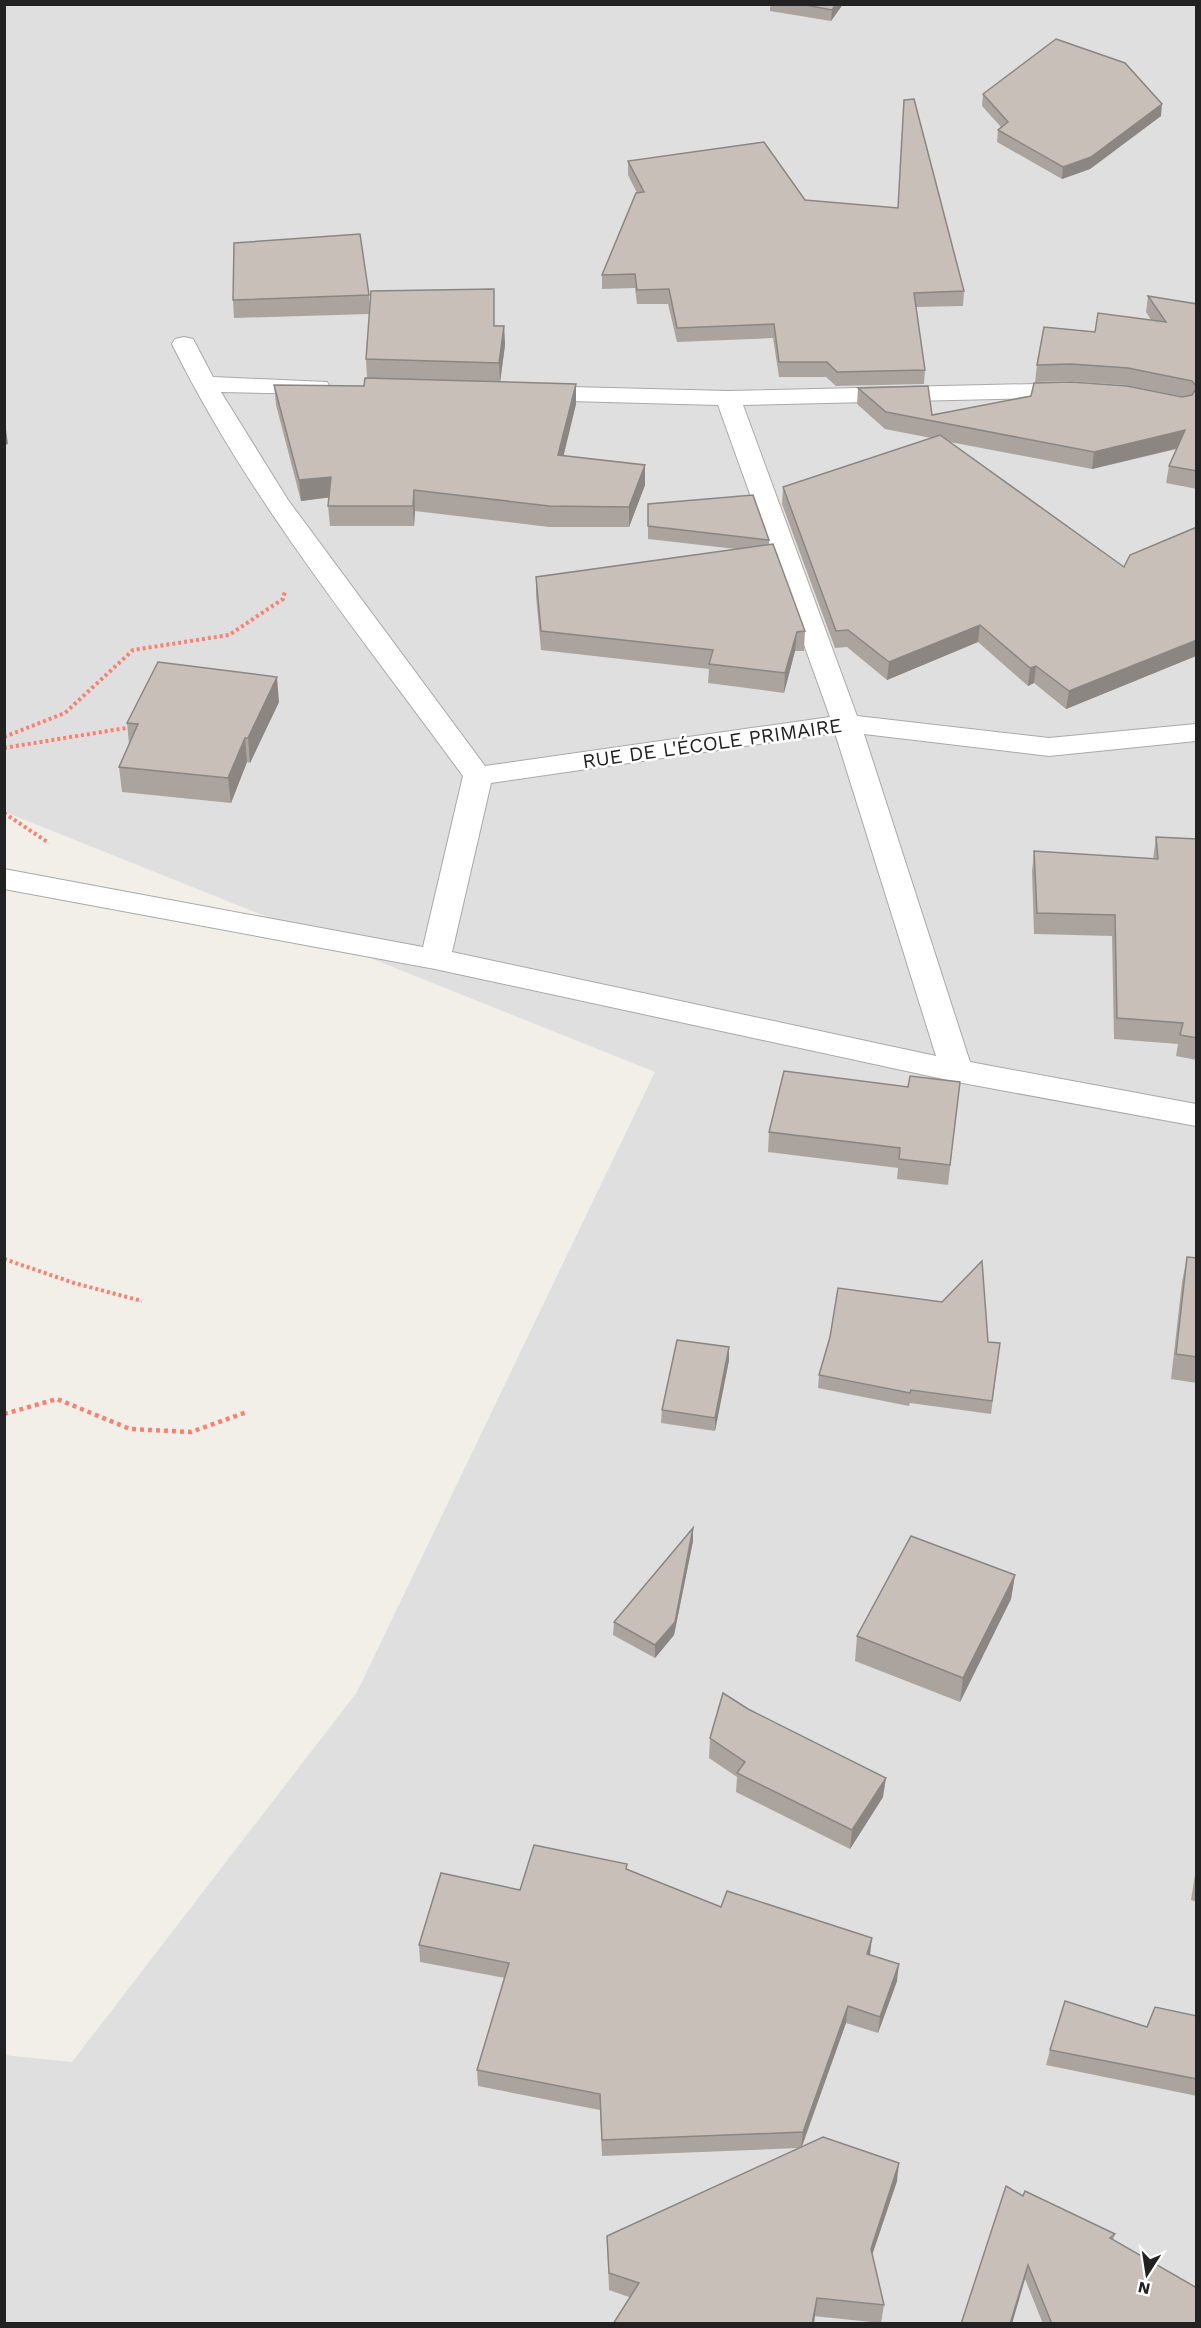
<svg xmlns="http://www.w3.org/2000/svg" width="1201" height="2328" font-family="'Work Sans',sans-serif">
<style>
.residential{fill:#e0dfdf}
.lines{fill:none;stroke-linecap:round;stroke-linejoin:round}
.street-casing{stroke:#a9a9a9;stroke-width:2}
.path-far1{stroke:#fa8072;stroke-width:4;stroke-dasharray:3 3;stroke-linecap:butt}
.path{stroke:#fa8072;stroke-width:4.5;stroke-dasharray:4 4;stroke-linecap:butt}
.street{fill:#fff;fill-rule:evenodd}
.wall{fill:#aba49e}
.shaded-wall{fill:#8b8681}
.building{fill:#c7bfb8;stroke:#8b8681;stroke-width:1.5}
.labels{text-anchor:middle;dominant-baseline:central;stroke-width:5;stroke-linejoin:round;paint-order:stroke}
.street-label{font-size:20px;fill:#222;stroke:#fff}
</style>
<rect width="100%" height="100%" fill="#f2efe9"/>
<!-- residential -->
<polygon class="residential" points="5,5 1196,5 1196,2323 5,2323 4,2055 72,2062 357,1692 655,1072 5,812"/>
<g class="lines">
<!-- street casing -->
<g class="street-casing">
<path id="street" d="M184 337 193 339 213 377 327 382 330 387 327 392 318 394 221 392 288 500 485 766 830 717 718 405 532 400 523 398 520 393 523 388 532 386 728 391 1077 383 1086 385 1089 390 1086 395 1077 397 743 405 857 716 1049 738 1196 724V741L1049 756 864 734 970 1062 1196 1104V1126L957 1082 435 969 4 889V869L423 947 463 776C361 636 249 500 172 344L175 339ZM835 733 936 1056 452 952 491 783Z"/>
</g>
<!-- path-far1 -->
<g class="path-far1">
<polyline points="4,737 65,713 133,650 229,635 283,599 285,591"/>
<polyline points="4,748 126,728"/>
<polyline points="4,813 49,843"/>
<polyline points="4,1259 74,1283 142,1301"/>
</g>
<!-- path -->
<polyline class="path" points="4,1414 57,1399 130,1429 191,1432 247,1412"/>
<!-- street -->
<use href="#street" class="street"/>
</g>
<!-- wall -->
<g class="wall">
<polygon points="770,4 843,4 831,21 770,11"/>
<polygon points="983,94 1161,116 1090,169 1062,179 997,142 998,130 1001,127 982,106"/>
<polygon points="628,161 805,200 964,291 963,306 916,307 925,370 924,384 836,386 826,377 779,377 773,338 677,342 668,304 637,304 635,288 602,289 602,275 637,193 628,175"/>
<polygon points="369,295 370,313 504,326 505,345 500,382 576,384 576,404 563,455 645,485 629,527 549,527 415,511 414,526 330,526 328,506 329,497 301,501 276,405 274,385 364,386 367,378 366,359 370,314 234,318 233,300"/>
<polygon points="1148,296 1197,304 1197,489 1166,483 1169,466 1177,449 1092,469 950,442 1124,567 1197,527 1197,658 1196,656 1066,709 1034,683 1028,686 978,642 887,680 847,647 835,648 782,504 783,487 931,438 885,429 857,404 858,388 932,415 1185,397 1125,385 1069,381 1035,382 1037,365 1095,332 1151,320 1146,312"/>
<polygon points="648,504 769,540 769,544 805,631 804,651 795,651 784,693 708,683 709,669 541,650 536,596 536,577 736,549 648,539"/>
<polygon points="279,702 250,763 247,762 231,803 122,792 119,767 129,744 127,723"/>
<polygon points="1156,837 1197,839 1197,1060 1176,1056 1178,1044 1114,1039 1112,936 1034,934 1032,872 1034,851 1153,859"/>
<polygon points="960,1082 948,1185 897,1179 898,1168 768,1152 769,1132 908,1087"/>
<polygon points="1187,1257 1197,1258 1197,1383 1171,1379 1182,1282"/>
<polygon points="988,1342 1000,1343 991,1414 910,1403 909,1406 818,1388 819,1375"/>
<polygon points="729,1347 729,1360 715,1431 661,1423 662,1410"/>
<polygon points="693,1528 693,1541 674,1635 655,1658 613,1635 614,1622"/>
<polygon points="1015,1575 1011,1599 960,1702 855,1661 857,1636"/>
<polygon points="710,1738 883,1797 850,1849 736,1792 737,1777 709,1758"/>
<polygon points="1197,1862 1197,1902 1191,1900"/>
<polygon points="627,1864 627,1869 721,1907 870,1955 897,1981 878,2033 846,2023 802,2147 897,2181 872,2255 884,2305 881,2323 629,2297 609,2290 607,2236 799,2148 602,2156 600,2110 478,2086 477,2070 505,1978 420,1962 419,1945 520,1890"/>
<polygon points="1197,2016 1197,2096 1046,2065 1050,2050"/>
<polygon points="1023,2196 1115,2234 1113,2240 1197,2324 1043,2324 1025,2279"/>
</g>
<!-- shaded-wall -->
<g class="shaded-wall">
<polygon points="836,4 843,4 831,21 832,10"/>
<polygon points="1162,104 1161,116 1090,169 1062,179 1063,167"/>
<polygon points="504,326 505,345 500,383 499,363"/>
<polygon points="576,384 576,404 559,475 558,455"/>
<polygon points="5,422 8,444 4,445"/>
<polygon points="1185,430 1182,447 1092,469 1094,452"/>
<polygon points="645,465 645,485 629,527 629,507"/>
<polygon points="331,477 333,497 301,501 299,480"/>
<polygon points="414,490 415,511 414,526 413,506"/>
<polygon points="980,625 978,642 887,680 889,662"/>
<polygon points="797,632 795,651 784,693 785,673"/>
<polygon points="1197,640 1196,656 1066,709 1069,691"/>
<polygon points="1036,666 1034,683 1028,686 1030,668"/>
<polygon points="277,677 279,702 250,763 248,738"/>
<polygon points="245,738 247,762 231,803 228,778"/>
<polygon points="729,1347 729,1360 715,1431 715,1418"/>
<polygon points="693,1528 693,1541 674,1635 655,1658 655,1645"/>
<polygon points="1015,1575 1011,1599 960,1702 963,1678"/>
<polygon points="886,1778 883,1797 850,1849 852,1830"/>
<polygon points="872,1938 870,1955 867,1954"/>
<polygon points="899,1964 897,1981 878,2033 880,2017"/>
<polygon points="848,2006 846,2023 801,2148 803,2132"/>
<polygon points="899,2163 897,2181 868,2267 871,2249"/>
<polygon points="1028,2265 1025,2279 1012,2324 1010,2324"/>
<polygon points="817,2298 815,2316 814,2324 812,2324"/>
</g>
<!-- building -->
<g class="building">
<polygon points="800,4 836,4 832,10"/>
<polygon points="1056,39 1125,63 1162,104 1091,157 1063,167 998,130 1008,122 983,94"/>
<polygon points="914,99 964,291 914,293 925,370 837,372 827,362 779,362 774,324 677,328 669,289 637,290 635,274 602,275 636,193 644,192 628,161 764,142 805,200 898,208 904,100"/>
<polygon points="360,234 369,295 233,300 234,243"/>
<polygon points="494,289 494,326 504,326 499,363 366,359 371,291"/>
<polygon points="1148,296 1197,304 1197,387 1192,381 1128,368 1071,364 1037,365 1044,327 1095,332 1098,313 1166,322"/>
<polygon points="365,378 576,384 558,455 645,465 629,507 549,506 414,490 413,506 328,506 331,477 299,480 274,385 364,386"/>
<polygon points="1071,382 1127,386 1182,397 1192,395 1197,387 1197,471 1169,466 1185,430 1094,452 886,412 858,388 928,386 932,415 1031,396 1034,383"/>
<polygon points="940,435 1124,567 1130,555 1197,527 1197,640 1069,691 1036,666 1030,668 980,625 889,662 848,630 836,631 783,487"/>
<polygon points="753,495 769,540 648,526 648,504"/>
<polygon points="773,544 805,631 797,632 785,673 709,664 713,650 541,631 536,577"/>
<polygon points="158,662 277,677 248,738 245,738 228,778 119,767 138,724 127,723"/>
<polygon points="1156,837 1197,839 1197,1038 1180,1035 1183,1023 1117,1018 1115,915 1037,913 1034,851 1158,859"/>
<polygon points="784,1071 908,1087 910,1076 960,1082 950,1165 899,1159 900,1148 769,1132"/>
<polygon points="1187,1257 1197,1258 1197,1357 1176,1354"/>
<polygon points="982,1261 988,1342 1000,1343 992,1401 911,1390 910,1393 819,1375 830,1337 838,1288 942,1302"/>
<polygon points="677,1340 729,1347 715,1418 662,1410"/>
<polygon points="693,1528 675,1622 655,1645 614,1622"/>
<polygon points="911,1536 1015,1575 963,1678 857,1636"/>
<polygon points="723,1693 748,1709 886,1778 852,1830 737,1773 745,1762 710,1738"/>
<polygon points="534,1845 627,1864 626,1869 721,1907 727,1891 872,1938 867,1954 899,1964 880,2017 848,2006 803,2132 602,2140 600,2094 477,2070 509,1963 419,1945 441,1873 520,1890"/>
<polygon points="1065,2001 1147,2027 1155,2007 1197,2016 1197,2079 1050,2050"/>
<polygon points="823,2137 899,2163 871,2249 884,2305 817,2298 812,2324 613,2324 639,2283 609,2273 607,2236"/>
<polygon points="1006,2186 1023,2196 1025,2191 1115,2234 1110,2238 1197,2288 1197,2324 1052,2324 1028,2265 1010,2324 961,2324"/>
</g>
<g class="labels">
<!-- street labels -->
<g class="street-label">
<text transform="translate(712 743) rotate(-8)">RUE DE L'ÉCOLE PRIMAIRE</text>
</g>
</g>
<!-- border -->
<rect width="1201" height="2328" fill="none" stroke="#222222" stroke-width="12"/>
<!-- north arrow -->
<g transform="translate(1147 2274) rotate(192)" stroke="#ffffff" stroke-width="4.5" paint-order="stroke">
<path d="M0-4.5L10 22L0 15L-10 22Z" fill="#222222"/>
<text y="-9" font-size="16" font-weight="bold" text-anchor="middle" fill="#222222">N</text>
</g>
</svg>
